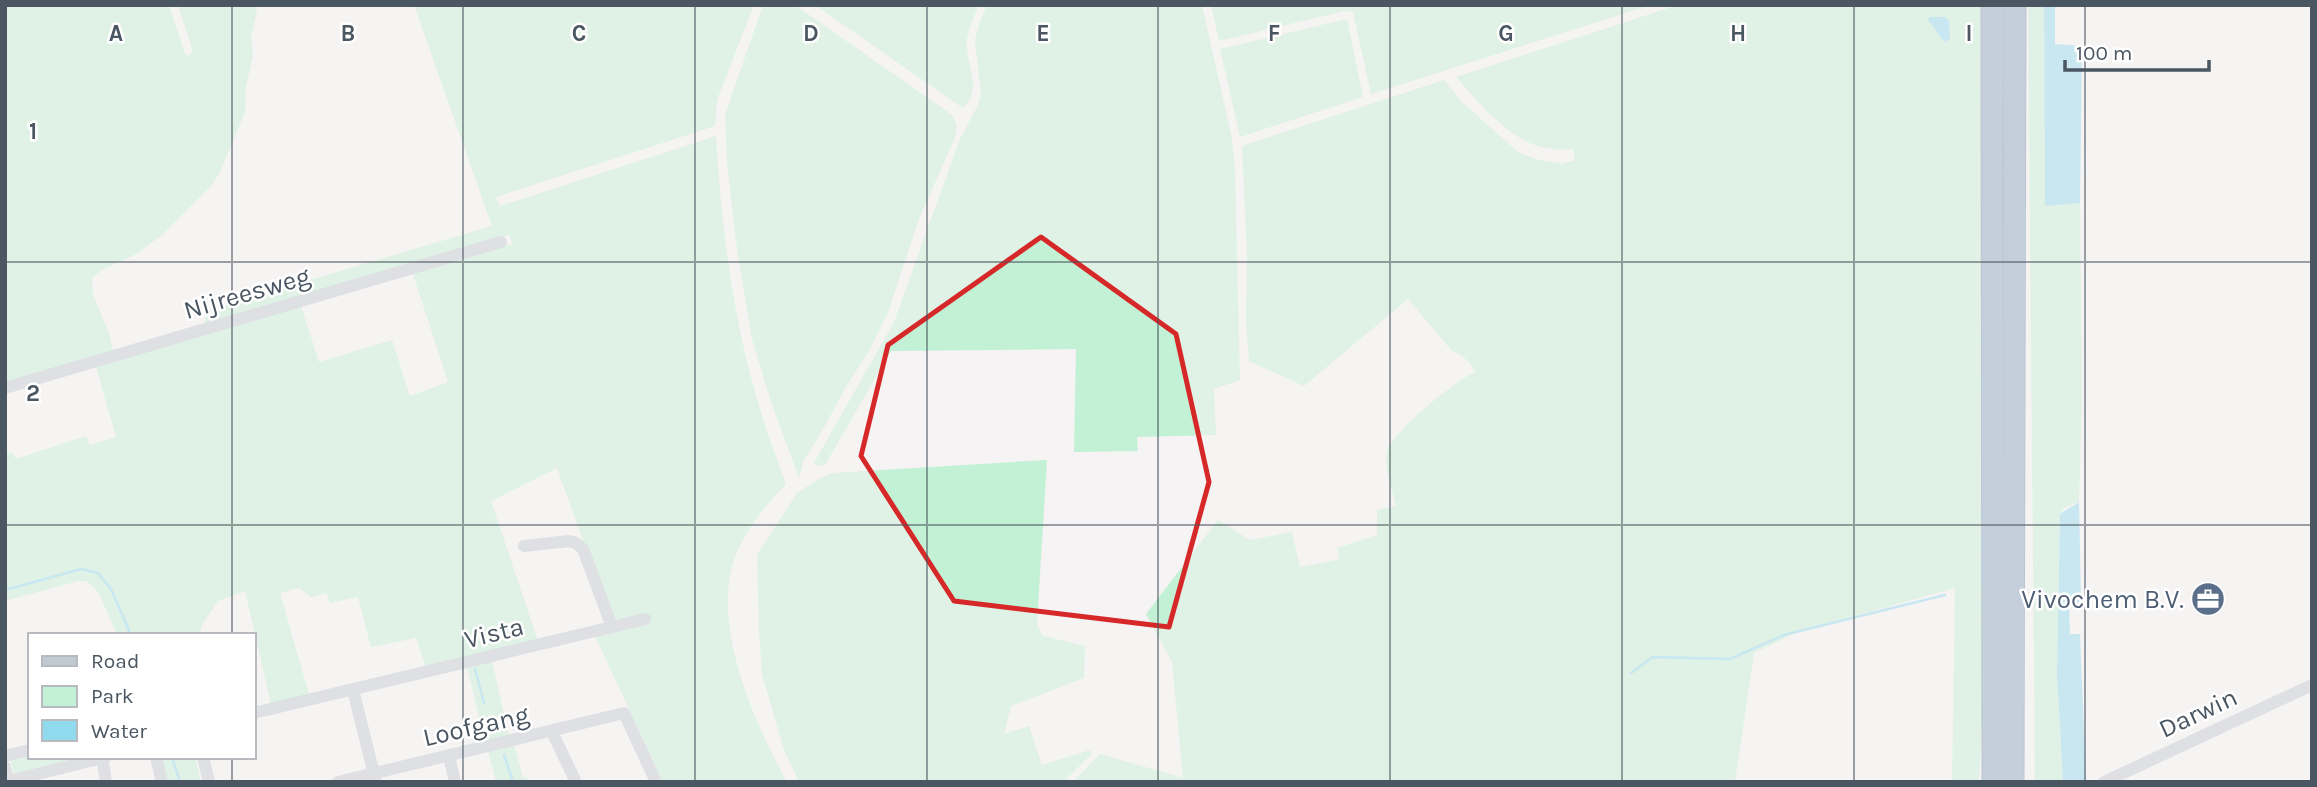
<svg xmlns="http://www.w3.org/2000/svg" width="2317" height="787" font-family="Karla,sans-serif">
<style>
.green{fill:#c3f1d5}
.water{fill:#90daee}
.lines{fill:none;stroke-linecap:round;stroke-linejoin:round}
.stream{stroke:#90daee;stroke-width:2.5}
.highway-casing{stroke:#7690ad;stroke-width:23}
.street{stroke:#c1cad2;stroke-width:12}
.highway{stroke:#8ba5c1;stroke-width:21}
.marked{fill:none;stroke:#d62828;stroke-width:5;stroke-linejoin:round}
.grid{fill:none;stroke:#4a5661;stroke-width:2;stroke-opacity:0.55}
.labels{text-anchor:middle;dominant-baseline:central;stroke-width:5;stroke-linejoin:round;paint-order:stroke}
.street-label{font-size:26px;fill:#4a5661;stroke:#fff}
.service-label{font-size:26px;fill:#4e5e75;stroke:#fff;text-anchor:end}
.grid-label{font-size:23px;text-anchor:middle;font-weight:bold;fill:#4a5661;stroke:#fff;stroke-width:5;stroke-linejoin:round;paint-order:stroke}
</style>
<rect width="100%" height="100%" fill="#f5f3f3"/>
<!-- green -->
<g class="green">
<polygon points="5,5 169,5 186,56 193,52 178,5 255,5 257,12 251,37 253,57 246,86 245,112 220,172 212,185 162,235 136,254 102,270 92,278 93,294 110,336 113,352 5,384"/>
<path d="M414 5H754L717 100 715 126 496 197 500 206 716 136C721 222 733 320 758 402 766 430 776 457 786 484 764 507 743 532 733 563 713 630 755 724 787 782H663L595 636 613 623 557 468 491 501 538 641 426 668 416 638 371 647 358 597 330 603 326 593 311 597 299 588 280 593 309 695 271 704 245 591 218 601 203 623 199 635H117L99 593 87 581H78L5 601V454L12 452 16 459 86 436 90 445 116 437 96 367 301 306 319 362 392 340 410 396 448 382 413 274 512 244 509 235 205 325 206 311 215 308 492 226Z"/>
<polygon points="763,5 795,5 952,115 957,125 956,135 919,219 889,310 869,351 844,390 825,426 804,460 799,478 770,399 752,339 736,242 727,163 725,115"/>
<path d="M815 5H978C975 16 969 27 967 38 964 64 985 87 963 108Z"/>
<polygon points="987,5 1202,5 1232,139 1235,169 1240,380 1214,389 1216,435 1137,437 1138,451 1074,452 1076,349 891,351 825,465 816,466 814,463 894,322 960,139 978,105 981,95 975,40 979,24"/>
<polygon points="1211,5 1651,5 1371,94 1353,12 1345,11 1219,41"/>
<path d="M1678 5H1982L1984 693 1979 782H1952L1955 588 1797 632 1754 653 1735 782H1073L1100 754 1183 778 1172 662 1146 614 1218 520 1250 540 1292 532 1300 567 1340 559 1337 548 1377 535V510L1396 506C1393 492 1383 465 1387 452 1392 432 1455 381 1475 372 1470 362 1463 355 1452 351L1408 299 1304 386 1249 361 1246 321 1247 257 1242 146 1444 80 1461 101 1519 153 1539 160 1562 164 1575 160 1573 149C1560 150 1548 150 1535 145 1507 136 1475 99 1456 77Z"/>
<polygon points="2028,5 2044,5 2045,205 2080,203 2082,392 2079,502 2065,507 2060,514 2057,674 2063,782 2035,782"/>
<polygon points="1347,19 1363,97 1240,137 1220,49"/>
<polygon points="1047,460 1037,624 1042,635 1048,637 1085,646 1084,678 1011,706 1004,734 1029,726 1042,765 1090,750 1091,755 1063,782 799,782 784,750 762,674 759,632 757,555 797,493 819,479 832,473"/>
<polygon points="492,661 509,736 485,742 467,667"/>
<polygon points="514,744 523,778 527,777 528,782 496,782 488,751"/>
<polygon points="30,756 30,757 82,757 14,774 11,761"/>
<polygon points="161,757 195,757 201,782 167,782"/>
</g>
<!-- water -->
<g class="water">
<polygon points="2044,5 2055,5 2055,44 2082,46 2080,203 2045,206"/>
<polygon points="1929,17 1945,17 1949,21 1950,39 1944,42 1928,20"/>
<polygon points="2079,502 2081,603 2069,604 2070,634 2080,634 2086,782 2063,782 2057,674 2060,514"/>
</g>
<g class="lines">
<!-- stream -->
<g class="stream">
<polyline points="5,590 81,569 98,573 111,589 131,635"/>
<polyline points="475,669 484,703"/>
<polyline points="1631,673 1653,657 1730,659 1784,635 1945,595"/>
<polyline points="504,755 513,782"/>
<polyline points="172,757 180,782"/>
</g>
<!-- highway casing -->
<g class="highway-casing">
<g id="highway">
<polyline points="1992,5 1993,782"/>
<polyline points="2013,782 2015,5"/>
</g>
</g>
<!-- street -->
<g class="street">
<polyline points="5,388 501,242"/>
<polyline points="524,546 569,541 576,543 583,549 612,627"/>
<polyline points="353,690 376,782"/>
<polyline points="254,713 645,619"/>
<polyline points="552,732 576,782"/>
<polyline points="5,756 30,750"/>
<polyline points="449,756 455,782"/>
<polyline points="102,757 106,782"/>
<polyline points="156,757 162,782"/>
<polyline points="203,757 209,782"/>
<polyline points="5,767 9,782"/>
<polyline points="5,782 106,757"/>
<polyline points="338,782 624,713 656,782"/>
<polyline points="2104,782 2312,685"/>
</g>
<!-- highway -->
<use href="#highway" class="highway"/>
</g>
<!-- marked area -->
<path d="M0 0H2317V787H0ZM1041 237 1176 334 1209 482 1169 627 954 601 861 456 888 345Z" fill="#f5f3f3" fill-opacity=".55" fill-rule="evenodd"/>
<path class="marked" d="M1041 237 1176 334 1209 482 1169 627 954 601 861 456 888 345Z"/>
<!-- grid -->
<path class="grid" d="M232 5V635M463 5V782M695 5V782M927 5V782M1158 5V782M1390 5V782M1622 5V782M1854 5V782M2085 5V782M5 262H2312M5 525H2312M232 757V782"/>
<!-- icons -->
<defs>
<g id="office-disc" transform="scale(1.75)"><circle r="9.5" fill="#5c6f8a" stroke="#fff"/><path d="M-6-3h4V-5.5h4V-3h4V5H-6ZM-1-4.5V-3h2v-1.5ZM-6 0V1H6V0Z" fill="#fff"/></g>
</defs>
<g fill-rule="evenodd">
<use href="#office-disc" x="2208" y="599"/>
</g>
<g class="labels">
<!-- street labels -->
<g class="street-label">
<text transform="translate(247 293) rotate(-16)">Nijreesweg</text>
<text transform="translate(494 633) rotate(-14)">Vista</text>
<text transform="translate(2198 713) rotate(-25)">Darwin</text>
<text transform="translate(476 726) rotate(-13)">Loofgang</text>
</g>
<!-- service labels -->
<g class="service-label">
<text x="2184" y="599">Vivochem B.V.</text>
</g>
</g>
<g class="grid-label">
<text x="116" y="41">A</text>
<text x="348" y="41">B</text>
<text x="579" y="41">C</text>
<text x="811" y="41">D</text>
<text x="1043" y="41">E</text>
<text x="1274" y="41">F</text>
<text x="1506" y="41">G</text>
<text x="1738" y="41">H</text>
<text x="1969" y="41">I</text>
<text x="33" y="139">1</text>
<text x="33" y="401">2</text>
</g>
<!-- border -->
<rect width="2317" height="787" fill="none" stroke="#4a5661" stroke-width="14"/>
<!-- legend -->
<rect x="28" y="633" width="228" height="126" fill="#ffffff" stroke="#b7bbc0" stroke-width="2"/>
<rect x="42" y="656" width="35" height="10" fill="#c1cad2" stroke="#b7bbc0" stroke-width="2"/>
<text x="91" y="668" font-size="21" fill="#4a5661">Road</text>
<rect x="42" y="686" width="35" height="21" fill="#c3f1d5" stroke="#b7bbc0" stroke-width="2"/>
<text x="91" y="703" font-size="21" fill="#4a5661">Park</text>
<rect x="42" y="720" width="35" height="21" fill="#90daee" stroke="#b7bbc0" stroke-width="2"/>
<text x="91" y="738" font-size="21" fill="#4a5661">Water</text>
<!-- scale -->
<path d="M2065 60v10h144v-10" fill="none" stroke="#4a5661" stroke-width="3.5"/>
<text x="2076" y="60" font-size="21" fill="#4a5661" stroke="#ffffff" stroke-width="5" paint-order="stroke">100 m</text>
</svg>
